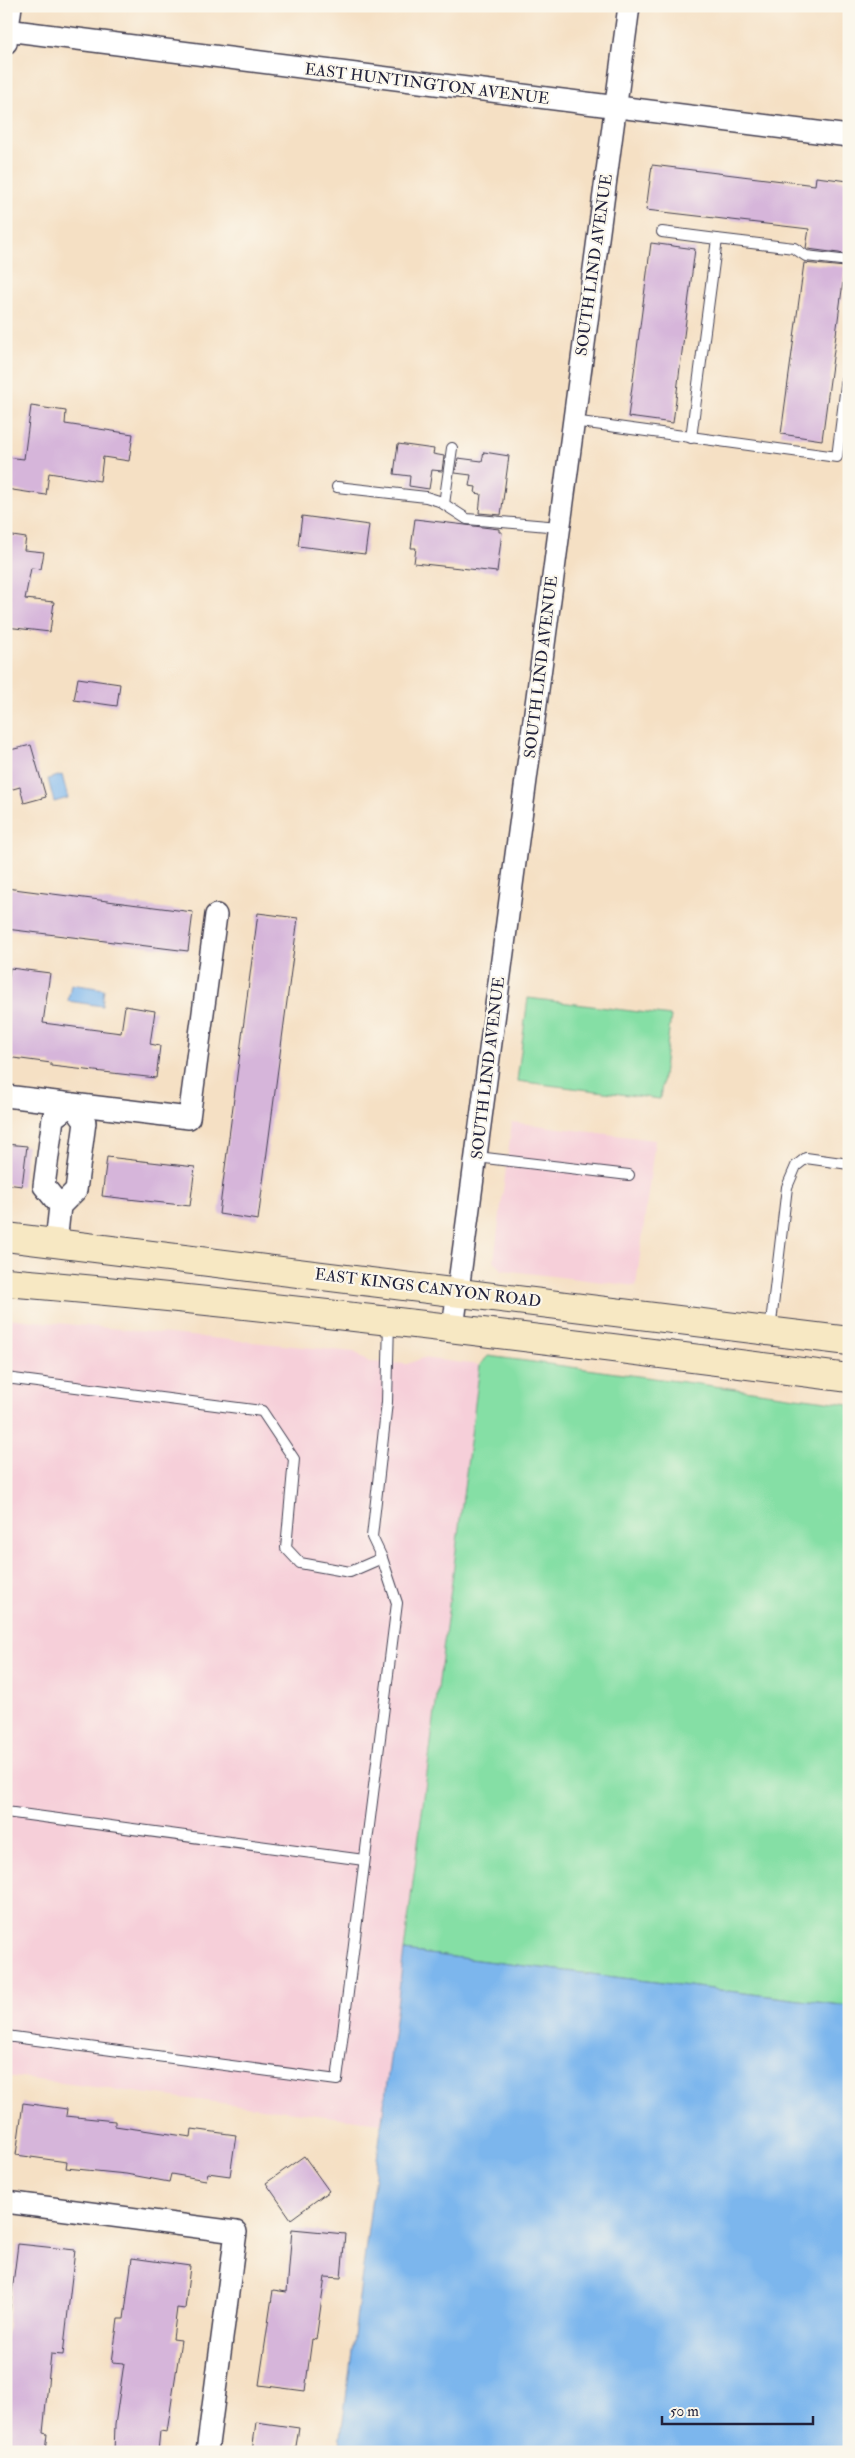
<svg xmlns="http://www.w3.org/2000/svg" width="855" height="2458" font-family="'IM FELL Double Pica',serif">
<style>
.built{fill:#f6cfd9}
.green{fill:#85dfa5;stroke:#548070}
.water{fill:#7cb6ed;stroke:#4f6c94}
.building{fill:#d6b5da}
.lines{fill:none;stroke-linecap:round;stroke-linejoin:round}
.service-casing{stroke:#423e50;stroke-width:12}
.minor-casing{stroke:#423e50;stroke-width:24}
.secondary-casing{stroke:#423e50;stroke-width:30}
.service{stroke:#fff;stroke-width:10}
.minor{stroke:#fff;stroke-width:21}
.secondary{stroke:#f7e8c3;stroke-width:28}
.labels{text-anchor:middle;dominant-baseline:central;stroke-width:4.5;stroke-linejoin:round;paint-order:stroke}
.street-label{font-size:16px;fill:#22223b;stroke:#fbf7ec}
</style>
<rect width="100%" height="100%" fill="#fbf7ec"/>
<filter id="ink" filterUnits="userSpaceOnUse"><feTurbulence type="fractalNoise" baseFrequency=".02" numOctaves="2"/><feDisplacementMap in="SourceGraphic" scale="10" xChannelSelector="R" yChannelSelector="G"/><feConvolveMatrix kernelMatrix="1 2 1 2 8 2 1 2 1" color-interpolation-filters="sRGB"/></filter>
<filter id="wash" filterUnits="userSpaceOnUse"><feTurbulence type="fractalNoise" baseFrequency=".0096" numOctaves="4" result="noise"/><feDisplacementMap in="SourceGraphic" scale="20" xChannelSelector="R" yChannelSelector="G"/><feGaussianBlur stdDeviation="1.12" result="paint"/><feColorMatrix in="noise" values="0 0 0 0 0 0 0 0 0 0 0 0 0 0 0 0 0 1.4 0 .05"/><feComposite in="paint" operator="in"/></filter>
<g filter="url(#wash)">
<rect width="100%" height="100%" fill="#f5e0c4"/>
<!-- built -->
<g class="built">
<polygon points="512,1122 655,1140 636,1286 502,1270 494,1260"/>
<polygon points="6,1318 355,1352 369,1362 407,1364 423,1358 480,1365 381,2123 6,2076"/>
</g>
<!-- green -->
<g class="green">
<polygon points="528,998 671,1016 660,1099 517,1081"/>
<polygon points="488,1356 849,1404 849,2006 404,1951 480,1365"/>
</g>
<!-- water -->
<g class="water">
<polygon points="62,775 68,798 54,802 48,779"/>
<polygon points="71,984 104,989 102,1006 68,1001"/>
<polygon points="404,1951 849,2006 849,2452 339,2452"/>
</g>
<g id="blocks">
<!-- building -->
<g class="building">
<polygon points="652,165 815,185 816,177 849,181 849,236 846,254 808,249 806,248 809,229 646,210"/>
<polygon points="651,243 695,249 673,423 628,417"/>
<polygon points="804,263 845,267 822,440 781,434"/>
<polygon points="31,406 66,411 65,424 133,434 129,461 103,457 100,481 49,473 46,495 6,489 6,457 24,459"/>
<polygon points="398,444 434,449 433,454 444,456 442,471 432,470 429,489 409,486 410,476 394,474"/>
<polygon points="484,452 509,456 501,515 479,513 481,494 475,493 476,487 469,486 471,475 455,473 458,458 482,461"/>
<polygon points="302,516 369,525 365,554 298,546"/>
<polygon points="415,519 499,529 499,532 502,532 497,572 414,563 416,548 411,548"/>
<polygon points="6,535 26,538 24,550 44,552 41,569 31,568 25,599 54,602 50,632 6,627"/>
<polygon points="78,678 120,684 117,706 74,700"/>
<polygon points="31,745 46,797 24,803 20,787 6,791 6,751"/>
<polygon points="6,888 193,912 188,951 6,929"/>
<polygon points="258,913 298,918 258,1220 219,1214"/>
<polygon points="10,968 50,973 43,1023 121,1033 125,1006 155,1011 150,1044 160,1046 156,1078 51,1066 51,1063 6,1057 6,997"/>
<polygon points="6,1144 27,1146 22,1186 6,1184"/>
<polygon points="107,1157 195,1167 190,1206 102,1196"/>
<polygon points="23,2103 67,2109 66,2116 115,2121 115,2126 191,2137 192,2129 236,2135 230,2176 208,2173 206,2180 171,2174 169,2182 126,2174 66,2168 67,2162 16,2155"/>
<polygon points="304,2156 329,2191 291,2219 266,2183"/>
<polygon points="292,2229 345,2234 341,2278 325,2277 316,2340 312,2339 305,2391 259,2385 273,2290 287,2292"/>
<polygon points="18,2244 75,2250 63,2355 51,2354 43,2433 47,2434 45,2452 6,2452 6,2340"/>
<polygon points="132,2258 190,2266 185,2309 177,2308 173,2339 181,2340 167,2432 160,2431 158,2452 114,2452 115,2425 124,2363 112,2362 118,2319 124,2319"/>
<polygon points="256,2422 299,2428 295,2452 252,2452"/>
</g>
</g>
</g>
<g filter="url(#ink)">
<use href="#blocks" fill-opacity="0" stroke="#423e50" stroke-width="1"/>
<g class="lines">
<!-- service casing -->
<g class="service-casing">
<g id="service">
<polyline points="662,232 717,239"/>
<polyline points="573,421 837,457 849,361"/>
<polyline points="691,438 717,239 794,248 806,256 849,261"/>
<polyline points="337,487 426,497 439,501 467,519 559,527"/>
<polyline points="444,504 452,448"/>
<polyline points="477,1157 629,1175"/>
<polyline points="770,1331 787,1187 796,1166 806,1158 849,1164"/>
<polyline points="6,1378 262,1411 294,1459 286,1548 300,1563 350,1572 382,1558"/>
<polyline points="6,1812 364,1860"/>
<polyline points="6,2036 337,2080 397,1603 382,1558 372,1537 387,1402 389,1321"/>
</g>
</g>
<!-- minor casing -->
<g class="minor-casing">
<g id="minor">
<polyline points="6,30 849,136"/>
<polyline points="6,43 11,6"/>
<polyline points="6,1096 189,1118 216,915"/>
<polyline points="56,1243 60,1206 76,1190 85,1122 72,1104 53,1118 44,1186 60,1206"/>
<polyline points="453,1328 629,6"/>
<polyline points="6,2202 236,2232 207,2452"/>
</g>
</g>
<!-- secondary casing -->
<g class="secondary-casing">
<g id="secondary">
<polyline points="6,1237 849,1341"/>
<path d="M6 1282C288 1306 568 1342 849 1378"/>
</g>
</g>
<!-- service -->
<use href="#service" class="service"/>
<!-- minor -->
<use href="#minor" class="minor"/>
<!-- secondary -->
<use href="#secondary" class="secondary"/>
</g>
</g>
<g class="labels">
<!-- street labels -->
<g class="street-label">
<text transform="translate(427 84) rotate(7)">EAST HUNTINGTON AVENUE</text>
<text transform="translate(594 265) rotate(-82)">SOUTH LIND AVENUE</text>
<text transform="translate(541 667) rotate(-83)">SOUTH LIND AVENUE</text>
<text transform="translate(488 1068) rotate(-83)">SOUTH LIND AVENUE</text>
<text transform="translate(428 1288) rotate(7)">EAST KINGS CANYON ROAD</text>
</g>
</g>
<!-- margin -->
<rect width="855" height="2458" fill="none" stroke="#fbf7ec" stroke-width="25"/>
<!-- scale -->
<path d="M662 2416v8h151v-8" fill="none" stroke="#22223b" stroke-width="2.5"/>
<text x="670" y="2416" font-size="15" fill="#22223b" stroke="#fbf7ec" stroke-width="4" paint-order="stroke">50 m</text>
</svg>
